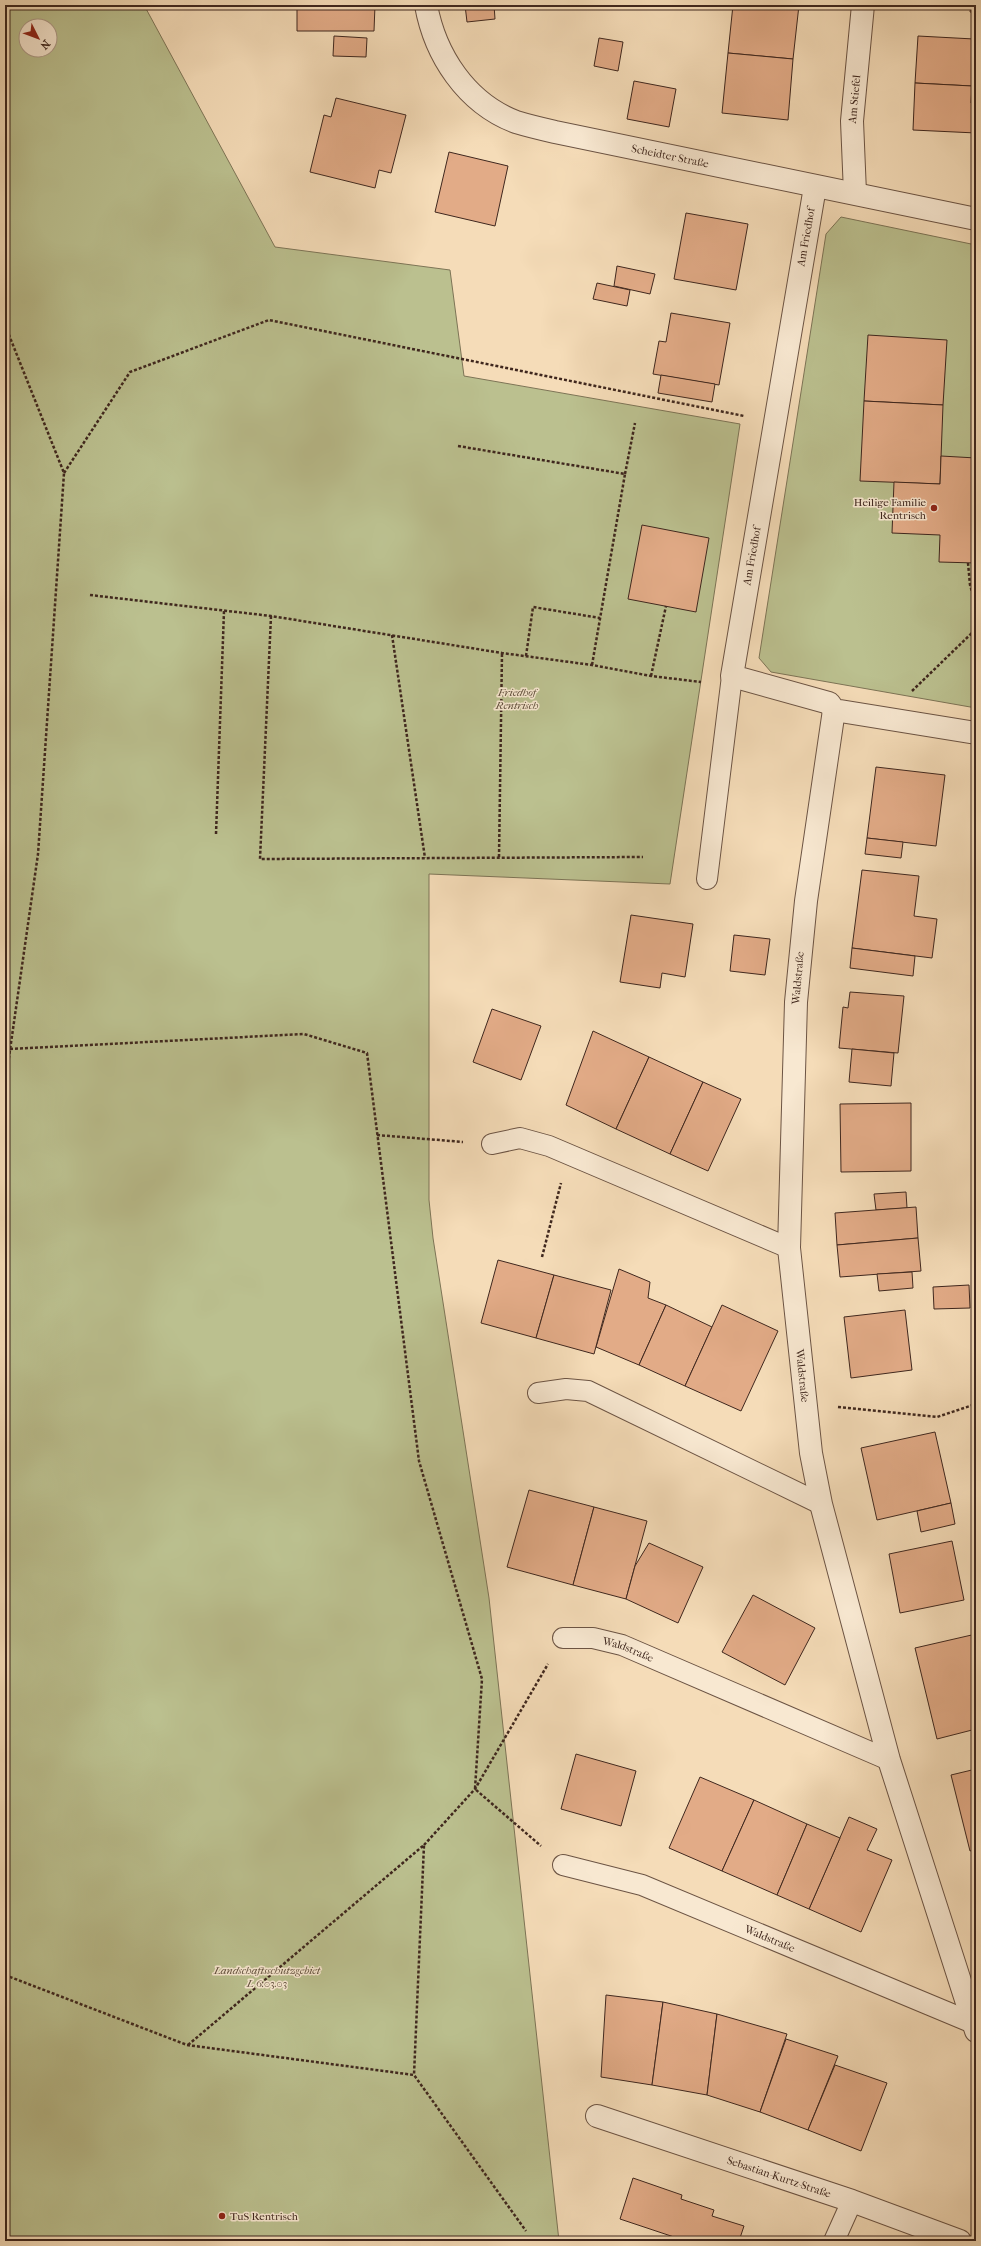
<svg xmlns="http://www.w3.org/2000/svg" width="981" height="2246" font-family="'IM FELL French Canon',serif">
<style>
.green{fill:#bbc08f;stroke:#7d7456;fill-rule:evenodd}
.building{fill:#e2ab87;stroke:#3f271e}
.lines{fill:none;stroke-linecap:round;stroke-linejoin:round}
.lane-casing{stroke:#6c5444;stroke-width:22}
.street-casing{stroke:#6c5444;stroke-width:24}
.path{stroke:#3f271e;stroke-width:2.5;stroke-dasharray:3 2;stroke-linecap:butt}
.lane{stroke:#f8e8d1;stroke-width:20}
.street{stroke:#f8e8d1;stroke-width:22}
.poi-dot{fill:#8f2418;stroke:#f8e8d1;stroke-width:1.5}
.labels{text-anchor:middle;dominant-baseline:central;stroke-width:3;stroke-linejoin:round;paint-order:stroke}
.street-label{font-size:11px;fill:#3f271e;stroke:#f8e8d1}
.poi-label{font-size:11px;fill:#3f271e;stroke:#f8e8d1;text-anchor:end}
.park-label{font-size:11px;font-style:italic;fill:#5e4d3a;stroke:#f8e8d1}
</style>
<rect width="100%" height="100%" fill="#f5dcb8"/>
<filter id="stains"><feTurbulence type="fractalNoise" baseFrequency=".005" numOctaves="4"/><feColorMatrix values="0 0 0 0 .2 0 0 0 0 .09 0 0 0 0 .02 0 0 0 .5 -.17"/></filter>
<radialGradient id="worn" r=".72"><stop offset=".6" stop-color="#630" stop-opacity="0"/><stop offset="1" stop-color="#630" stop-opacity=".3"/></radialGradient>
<!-- green -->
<g class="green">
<path d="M5 5H144L275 247 450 270 464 376 740 424 670 884 429 874V1200L433 1238 489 1598 559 2241H5ZM26 26H50V50H26Z"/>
<polygon points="841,217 976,245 976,708 771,672 759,658 826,234"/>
</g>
<!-- building -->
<g class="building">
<polygon points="297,5 375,5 374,31 297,31"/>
<polygon points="465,5 494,5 495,19 467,22"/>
<polygon points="733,5 799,5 793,59 728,53"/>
<polygon points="971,5 976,5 976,13 970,12"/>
<polygon points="334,36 367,38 366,57 333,56"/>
<polygon points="918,36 974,39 972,86 915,83"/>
<polygon points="599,38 623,42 618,71 594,66"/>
<polygon points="728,53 793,59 788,120 722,113"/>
<polygon points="634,81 676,89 669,127 627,119"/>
<polygon points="915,83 972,86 971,103 976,103 976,133 913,130"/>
<polygon points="336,98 406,115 391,173 379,170 375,188 310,172 324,115 331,117"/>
<polygon points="449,152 508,166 495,226 435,212"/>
<polygon points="686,213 748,224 736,290 674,279"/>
<polygon points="617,266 655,274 650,294 614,286"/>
<polygon points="597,283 630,290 627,306 593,299"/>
<polygon points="671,313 730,323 719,385 653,374 659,341 666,342"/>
<polygon points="868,335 947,340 943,405 864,401"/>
<polygon points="661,375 715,384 712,402 658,393"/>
<polygon points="864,401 943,405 940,484 860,481"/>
<polygon points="941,456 976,458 976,563 939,562 940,535 892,533 894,482 940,484"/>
<polygon points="642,525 709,538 696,612 628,599"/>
<polygon points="876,767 945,775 936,846 867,838"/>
<polygon points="867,838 903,842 901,858 865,854"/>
<polygon points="862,870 919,876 914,916 937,919 932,958 852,948"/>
<polygon points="631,915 693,924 685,977 662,973 660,988 620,982"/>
<polygon points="734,935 770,939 765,975 730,971"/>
<polygon points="852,948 915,956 913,976 850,968"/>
<polygon points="850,992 904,996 898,1053 839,1048 843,1007 848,1008"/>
<polygon points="492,1009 541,1026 521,1080 473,1062"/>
<polygon points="593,1031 649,1057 616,1129 566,1105"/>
<polygon points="852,1049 894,1053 891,1086 849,1082"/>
<polygon points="649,1057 703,1082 670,1154 616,1129"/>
<polygon points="703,1082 741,1099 708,1171 670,1154"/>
<polygon points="911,1103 911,1171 841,1172 840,1104"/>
<polygon points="906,1192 907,1208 876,1210 874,1194"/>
<polygon points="916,1207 918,1238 837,1245 835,1213"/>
<polygon points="918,1238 921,1271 840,1277 837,1245"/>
<polygon points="498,1260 554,1275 536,1338 481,1323"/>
<polygon points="619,1269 650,1282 648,1298 666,1305 639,1365 596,1347"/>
<polygon points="912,1272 913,1288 879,1291 877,1274"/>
<polygon points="554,1275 611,1290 594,1354 536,1338"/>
<polygon points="969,1285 970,1308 934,1309 933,1287"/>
<polygon points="666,1305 712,1327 685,1386 639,1365"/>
<polygon points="722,1305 778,1331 741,1411 685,1386"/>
<polygon points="905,1310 912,1370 851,1378 844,1317"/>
<polygon points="935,1432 951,1503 877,1520 861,1448"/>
<polygon points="529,1490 594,1507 573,1585 507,1567"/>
<polygon points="951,1503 955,1524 921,1532 917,1511"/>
<polygon points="594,1507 647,1521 626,1599 573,1585"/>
<polygon points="952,1541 964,1600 900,1613 889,1554"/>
<polygon points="649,1543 703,1567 678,1623 626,1599 635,1566"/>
<polygon points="753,1595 815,1628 785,1685 722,1652"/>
<polygon points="976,1634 976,1729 937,1739 915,1648"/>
<polygon points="576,1754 636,1771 621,1826 561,1809"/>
<polygon points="976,1769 976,1849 970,1851 951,1775"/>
<polygon points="700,1777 754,1800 722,1871 669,1848"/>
<polygon points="754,1800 807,1824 777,1895 722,1871"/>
<polygon points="849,1817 877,1829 867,1850 892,1860 861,1932 809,1909"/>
<polygon points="807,1824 840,1838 809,1909 777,1895"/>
<polygon points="606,1995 663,2002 652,2085 601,2077"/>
<polygon points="663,2002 717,2014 707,2095 652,2085"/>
<polygon points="717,2014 787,2034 760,2112 707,2095"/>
<polygon points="786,2039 838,2056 808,2130 760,2112"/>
<polygon points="835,2065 887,2083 861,2151 808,2130"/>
<polygon points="633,2178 682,2195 681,2199 714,2210 712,2216 744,2226 739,2241 686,2241 620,2219"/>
</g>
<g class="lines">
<!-- lane casing -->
<g class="lane-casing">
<g id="lane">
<polyline points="707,879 732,676"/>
<polyline points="492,1144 520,1138 549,1146 789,1248"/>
<polyline points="538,1393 566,1389 588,1391 821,1504"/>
<path id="s1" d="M563 1638H593L622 1645 889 1760"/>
<path id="s2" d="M563 1865 642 1885 973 2023"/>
<polyline points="834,2241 852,2201"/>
</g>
</g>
<!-- street casing -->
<g class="street-casing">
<g id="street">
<path id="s3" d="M426 5C435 55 466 103 516 122 529 126 542 129 555 132L976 219"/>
<polyline points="815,187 732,676 829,703 834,710 976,733"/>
<path id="s4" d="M855 193 852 121 863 5"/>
<path id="s5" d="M834 710 806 901 796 1002 789 1248 811 1453 821 1504 889 1760 976 2031"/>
<path id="s6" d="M597 2116 852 2201 960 2241"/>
</g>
</g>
<!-- path -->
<g class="path">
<polyline points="5,325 64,473 38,854 5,1085"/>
<polyline points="458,446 625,474 592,665"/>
<polyline points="64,473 130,372 269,320 744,416"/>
<polyline points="625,474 635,423"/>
<polyline points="968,563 970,585 976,605"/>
<polyline points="90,595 271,616 502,653 592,665 651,676 701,682"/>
<polyline points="271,616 260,859 643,857"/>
<polyline points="392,635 425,858"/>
<polyline points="526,656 533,607 600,618"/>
<polyline points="651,676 666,606"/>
<polyline points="912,691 976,629"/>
<polyline points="216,834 224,611"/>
<polyline points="499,857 502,653"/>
<polyline points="10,1049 304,1034 367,1053 419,1461 482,1679 475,1789 541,1846"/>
<polyline points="377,1135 463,1142"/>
<polyline points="542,1257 561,1183"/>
<polyline points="838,1407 937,1417 976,1404"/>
<polyline points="424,1845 475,1789 548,1664"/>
<polyline points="5,1975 187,2045 414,2075 526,2231"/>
<polyline points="188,2045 424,1845 414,2075"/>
</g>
<!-- lane -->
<use href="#lane" class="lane"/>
<!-- street -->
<use href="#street" class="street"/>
</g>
<!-- markers -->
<g class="poi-dot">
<circle cx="934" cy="508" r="4"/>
<circle cx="222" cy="2216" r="4"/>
</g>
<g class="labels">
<!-- street labels -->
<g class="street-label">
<text stroke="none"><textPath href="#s4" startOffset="94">Am Stiefel</textPath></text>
<text stroke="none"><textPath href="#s3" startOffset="312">Scheidter Straße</textPath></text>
<text transform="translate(806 237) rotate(-80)">Am Friedhof</text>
<text transform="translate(752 556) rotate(-80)">Am Friedhof</text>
<text transform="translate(798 978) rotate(-85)">Waldstraße</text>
<text stroke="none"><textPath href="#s5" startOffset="669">Waldstraße</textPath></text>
<text stroke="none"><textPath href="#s1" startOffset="67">Waldstraße</textPath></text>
<text stroke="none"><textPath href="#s2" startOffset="220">Waldstraße</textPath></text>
<text stroke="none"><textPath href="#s6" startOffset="192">Sebastian-Kurtz-Straße</textPath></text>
</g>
<!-- poi labels -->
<g class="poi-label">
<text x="926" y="502">Heilige Familie<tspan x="926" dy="13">Rentrisch</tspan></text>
<text x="230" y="2216" text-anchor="start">TuS Rentrisch</text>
</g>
<!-- park labels -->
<g class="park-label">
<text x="517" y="692">Friedhof<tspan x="517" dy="13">Rentrisch</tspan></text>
<text x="267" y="1970">Landschaftsschutzgebiet<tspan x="267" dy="13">L 6.03.03</tspan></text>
</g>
</g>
<!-- margin -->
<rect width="981" height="2246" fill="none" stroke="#f5dcb8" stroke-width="20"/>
<rect x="6" y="6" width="969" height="2234" fill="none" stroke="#3f271e" stroke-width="2"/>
<rect x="10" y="10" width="961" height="2226" fill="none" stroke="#3f271e"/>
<!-- north arrow -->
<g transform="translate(38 38) rotate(132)"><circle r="19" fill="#f8e8d1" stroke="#ae9b89"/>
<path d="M0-3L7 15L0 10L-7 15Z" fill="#8f2418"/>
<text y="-6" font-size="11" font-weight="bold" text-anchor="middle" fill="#3f271e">N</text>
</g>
<rect width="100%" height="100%" filter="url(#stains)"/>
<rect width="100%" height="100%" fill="url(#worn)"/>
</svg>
